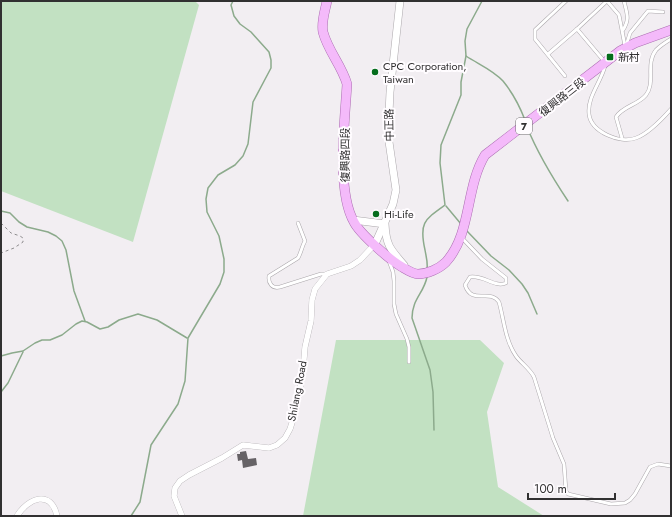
<svg xmlns="http://www.w3.org/2000/svg" width="672" height="517" font-family="Jost,'Noto Sans TC',sans-serif">
<style>
.green{fill:#c2e1c2}
.lines{fill:none;stroke-linecap:round;stroke-linejoin:round}
.stream{stroke:#8caa8c;stroke-width:1.5}
.building{fill:#666266}
.service-casing{stroke:#aba7ab;stroke-width:4}
.minor-casing{stroke:#aba7ab;stroke-width:6}
.tertiary-casing{stroke:#aba7ab;stroke-width:8}
.primary-casing{stroke:#ab6cb1;stroke-width:10}
.path{stroke:#8f8d8f;stroke-width:1;stroke-dasharray:3 3;stroke-linecap:butt}
.service{stroke:#fff;stroke-width:3}
.minor{stroke:#fff;stroke-width:5.5}
.tertiary{stroke:#fff;stroke-width:7}
.primary{stroke:#f4bafa;stroke-width:9}
.poi-dot{fill:#056d1d;stroke:#fffcff;stroke-width:1.5}
.labels{text-anchor:middle;dominant-baseline:central;stroke-width:4;stroke-linejoin:round;paint-order:stroke}
.shield{fill:#fffcff;stroke:#6f6d6f;stroke-width:1}
.shield-label{font-size:10px;font-weight:bold;fill:#313031}
.poi-label{font-size:11px;fill:#313031;stroke:#fffcff;text-anchor:start}
.street-label{font-size:11px;fill:#313031;stroke:#fffcff}
</style>
<rect width="100%" height="100%" fill="#f2eef2"/>
<!-- green -->
<g class="green">
<polygon points="1,1 195,1 199,5 133,242 1,191"/>
<polygon points="336,340 480,340 504,363 487,412 498,487 544,516 303,516"/>
</g>
<g class="lines">
<!-- stream -->
<g class="stream">
<path d="M466 56C478 64 493 70 503 81 512 92 520 107 525 120"/>
<path d="M527 127C538 154 552 177 568 201"/>
<polyline points="446,206 461,224"/>
<polyline points="1,211 10,213 19,222 27,227 48,232 56,236 62,241 66,250 74,291 85,321"/>
<polyline points="466,230 491,256 509,270 522,284 528,293 537,314"/>
<path d="M427 269C428 262 426 256 425 250 419 223 424 220 445 205L440 163 441 145 461 95V82L466 56 465 41 467 29 482 1"/>
<path d="M427 277C424 293 412 299 412 318L430 370 433 392 434 430"/>
<polyline points="1,356 12,353 23,351 35,343 42,340 50,340 62,335 76,324 82,321 87,322 100,329 108,327 119,320 138,314 157,320 187,338"/>
<polyline points="1,392 8,383 23,352"/>
<polyline points="131,516 140,502 151,445 178,404 185,381 188,338 220,284 224,272 224,259 219,236 207,212 206,199 208,188 218,175 235,165 243,156 248,144 253,102 271,68 271,60 269,52 251,32 240,24 234,16 231,5 233,1"/>
</g>
</g>
<!-- building -->
<polygon class="building" points="246,451 248,459 256,458 257,465 243,468 242,460 238,461 237,454 240,454 240,452"/>
<g class="lines">
<!-- service casing -->
<g class="service-casing">
<g id="service">
<polyline points="607,1 619,15 625,46"/>
<path d="M623 30C630 19 627 14 624 1"/>
<polyline points="626,46 630,33 648,11 663,12"/>
<polyline points="548,54 577,29"/>
<polyline points="604,61 577,29 607,1"/>
<path d="M605 66C601 82 587 97 589 114 591 132 620 144 636 138 647 134 663 118 671 109"/>
<polyline points="565,76 535,39 535,30 566,1"/>
<path d="M622 138 616 117C623 106 638 105 646 95 656 82 645 64 656 50 660 46 666 42 671 39"/>
<path d="M298 223 305 241C302 246 301 253 298 258L269 276C268 283 272 289 280 287L321 274H327"/>
<path d="M461 237 482 259 506 278V283C495 288 484 275 470 277L465 285C472 306 490 288 499 302 504 320 505 340 516 356 521 363 530 369 534 377L553 438 564 464 566 491 568 494 611 504 625 503 630 500 635 494 650 467 658 464 671 466"/>
<polyline points="389,261 393,272 394,281 394,304 396,314 407,339 409,347 409,362"/>
</g>
</g>
<!-- minor casing -->
<g class="minor-casing">
<g id="minor">
<path d="M17 516C28 498 51 489 57 516"/>
<polyline points="182,516 174,496 175,488 180,481 189,475 222,458 243,445 269,448 277,445 285,438 290,429 296,410 303,371 305,347 311,321 312,300 315,289 327,274 351,266 360,260 375,244"/>
</g>
</g>
<!-- tertiary casing -->
<g class="tertiary-casing">
<g id="tertiary">
<path d="M353 220 385 224C386 245 390 249 404 265"/>
<polyline points="375,244 393,204 396,190 388,135 390,92 400,1"/>
</g>
</g>
<!-- primary casing -->
<g class="primary-casing">
<path id="primary" d="M327 1C325 11 321 22 323 32 328 51 342 66 347 84 345 120 336 191 354 222 360 234 390 260 402 267 407 270 413 274 418 274 427 274 439 269 446 262 472 233 465 188 485 155L620 51 635 43 671 30"/>
</g>
<!-- path -->
<polyline class="path" points="1,223 11,233 20,236 23,238 23,242 14,248 1,253"/>
<!-- service -->
<use href="#service" class="service"/>
<!-- minor -->
<use href="#minor" class="minor"/>
<!-- tertiary -->
<use href="#tertiary" class="tertiary"/>
<!-- primary -->
<use href="#primary" class="primary"/>
</g>
<!-- markers -->
<g class="poi-dot">
<rect x="606" y="53" width="8" height="8" rx="2"/>
<circle cx="375" cy="72" r="4"/>
<circle cx="376" cy="214" r="4"/>
</g>
<g class="labels">
<!-- shield labels -->
<rect class="shield" x="516" y="118" width="16" height="16" rx="3"/>
<g class="shield-label">
<text x="524" y="126">7</text>
</g>
<!-- poi labels -->
<g class="poi-label">
<text x="618" y="57">新村</text>
<text x="383" y="66">CPC Corporation,<tspan x="383" dy="13">Taiwan</tspan></text>
<text x="384" y="214">Hi-Life</text>
</g>
<!-- street labels -->
<g class="street-label">
<text transform="translate(562 97) rotate(-38)">復興路三段</text>
<text transform="translate(389 125) rotate(-91)">中正路</text>
<text transform="translate(345 155) rotate(-90)">復興路四段</text>
<text transform="translate(297 391) rotate(-79)">Shilang Road</text>
</g>
</g>
<!-- border -->
<rect width="672" height="517" fill="none" stroke="#313031" stroke-width="4"/>
<!-- scale -->
<path d="M528 493v6h87v-6" fill="none" stroke="#313031" stroke-width="2"/>
<text x="534" y="493" font-size="12" fill="#313031" stroke="#fffcff" stroke-width="3" paint-order="stroke">100 m</text>
</svg>
